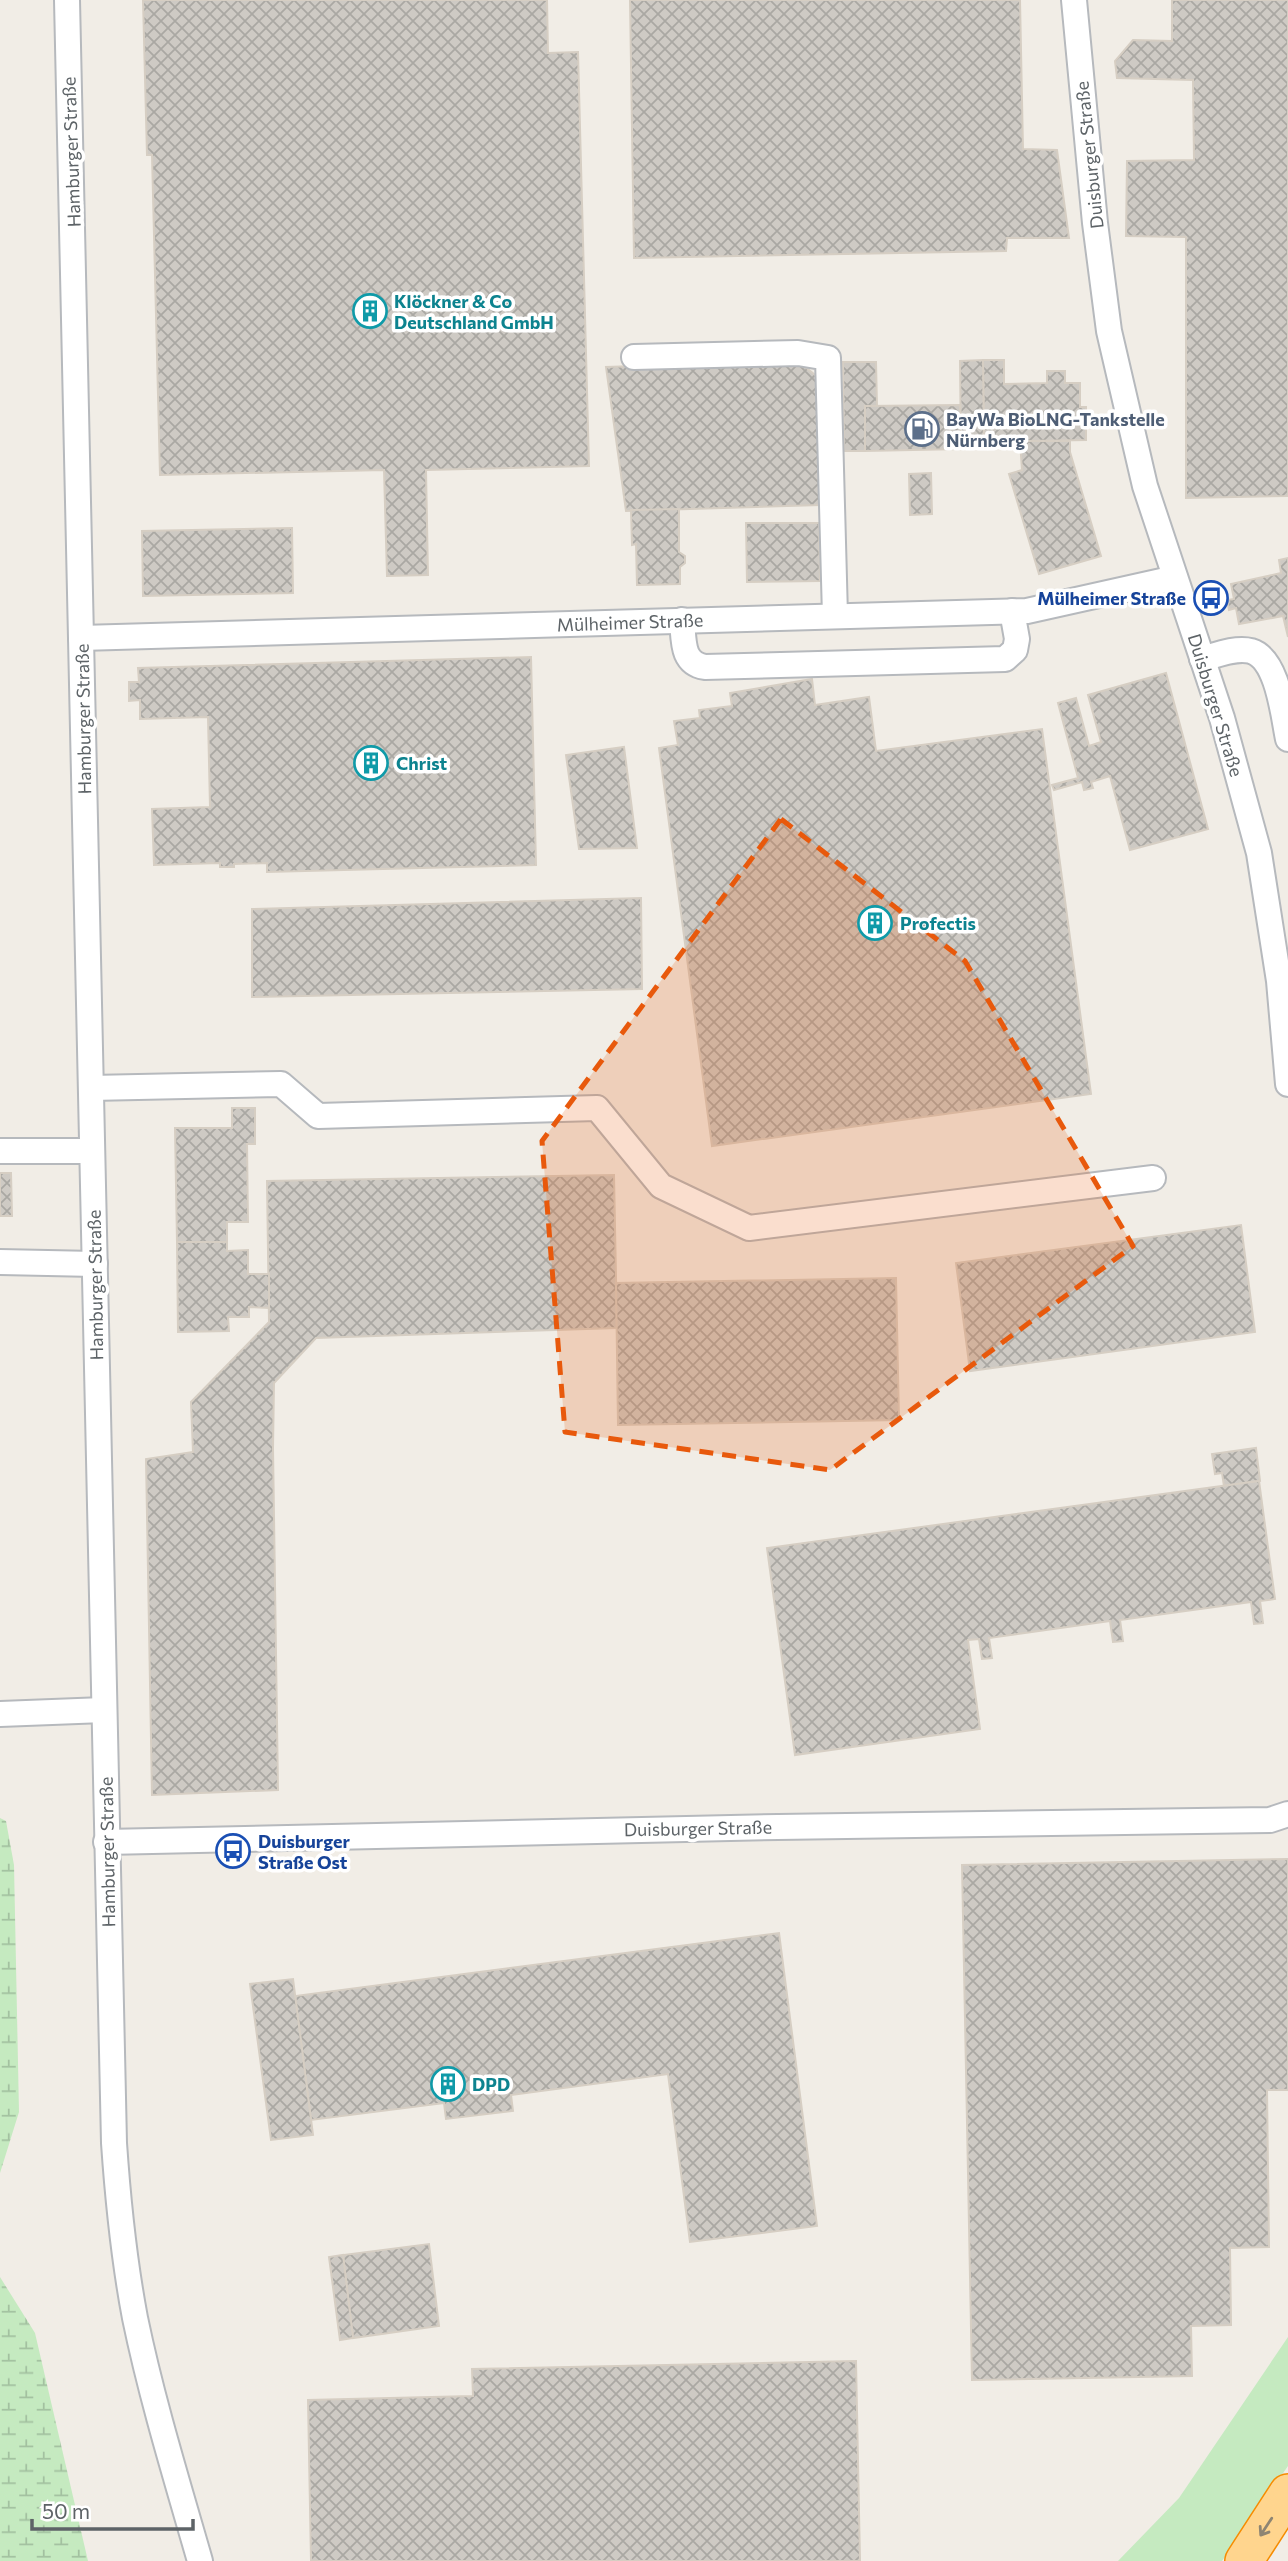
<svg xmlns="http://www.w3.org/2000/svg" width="1288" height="2561" font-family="Commissioner,sans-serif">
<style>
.green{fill:#c5eac0}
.wetland{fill:url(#wetland-marsh)}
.building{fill:url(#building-cross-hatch);stroke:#d6cec3;stroke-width:2}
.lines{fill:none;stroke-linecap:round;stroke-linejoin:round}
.minor-casing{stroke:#b6b9bd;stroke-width:28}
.highway-casing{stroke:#f68c00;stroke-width:40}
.minor{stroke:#fff;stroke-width:24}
.highway{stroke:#ffd58e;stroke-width:37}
.oneway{stroke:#8e8573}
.marked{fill:#e8590c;fill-opacity:0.2;stroke:#e8590c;stroke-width:5;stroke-dasharray:14 9;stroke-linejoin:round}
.labels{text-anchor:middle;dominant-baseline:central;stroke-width:7;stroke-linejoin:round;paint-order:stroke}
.street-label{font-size:18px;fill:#5d6367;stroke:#fff}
.culture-label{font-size:18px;font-weight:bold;fill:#0d838f;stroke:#fff;text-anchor:start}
.service-label{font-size:18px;font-weight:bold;fill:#4e5e75;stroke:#fff;text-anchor:start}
.transit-label{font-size:18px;font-weight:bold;fill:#164399;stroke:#fff;text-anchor:end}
</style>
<defs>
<pattern id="wetland-marsh" width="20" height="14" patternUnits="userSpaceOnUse" patternTransform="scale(1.75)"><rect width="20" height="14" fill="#c5eac0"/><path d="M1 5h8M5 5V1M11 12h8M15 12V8" fill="none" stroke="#a3c1a0"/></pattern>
<pattern id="building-cross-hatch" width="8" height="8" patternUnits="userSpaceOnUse" patternTransform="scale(1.75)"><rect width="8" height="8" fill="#cecac4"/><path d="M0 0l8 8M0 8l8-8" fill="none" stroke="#aaa8a3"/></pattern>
</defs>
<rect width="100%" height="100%" fill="#f1ede6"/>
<!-- green -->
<polygon class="green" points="1288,2337 1288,2466 1222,2561 1118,2561 1179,2498"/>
<!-- wetland -->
<g class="wetland">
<polygon points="0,1818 6,1821 14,1865 19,2112 0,2173"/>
<polygon points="0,2277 35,2333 88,2561 0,2561"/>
</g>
<!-- building -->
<g class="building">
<polygon points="143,0 547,0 548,53 578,52 589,466 426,470 428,575 387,576 384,470 160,475 152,155 147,155"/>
<polygon points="630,0 1020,0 1023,149 1057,150 1069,238 1007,238 1006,251 634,258"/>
<polygon points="1172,0 1288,0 1288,496 1186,498 1186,237 1126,236 1127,161 1194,160 1193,80 1117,78 1115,61 1133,40 1172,41"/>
<polygon points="983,360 1004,360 1004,384 1047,383 1047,371 1065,371 1065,383 1080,383 1080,407 1086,407 1086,440 984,442"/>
<polygon points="983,360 984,449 961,449 960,361"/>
<polygon points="798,361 820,379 820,505 626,511 606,367"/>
<polygon points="843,362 876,362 877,406 865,406 865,451 844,451"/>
<polygon points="960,405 961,449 865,451 865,406"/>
<polygon points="1020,441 1070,441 1070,452 1101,556 1039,574 1009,474 1022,470"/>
<polygon points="931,473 932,514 910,515 909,474"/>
<polygon points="679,509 679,552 685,556 685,563 680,567 680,584 637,585 636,544 632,545 631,510"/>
<polygon points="746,523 819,523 820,581 747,582"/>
<polygon points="292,528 293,593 143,596 142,531"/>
<polygon points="1288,558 1288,637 1283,616 1239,624 1236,608 1229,610 1227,600 1234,599 1231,584 1281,573 1279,560"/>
<polygon points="531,657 536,865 267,872 267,863 234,864 234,867 220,867 220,863 154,865 152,809 210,807 208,717 140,719 140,700 129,701 129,682 139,682 138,668"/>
<polygon points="1166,673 1208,829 1130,850 1110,776 1091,782 1093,788 1084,790 1082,782 1054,790 1052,785 1078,778 1058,703 1076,698 1089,746 1101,742 1088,695"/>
<polygon points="812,679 815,705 869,697 876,751 1042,729 1091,1094 712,1146 659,748 678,745 674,721 700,718 699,710 732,706 730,693"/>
<polygon points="624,747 637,848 579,849 566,755"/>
<polygon points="641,898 642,989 252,997 252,909"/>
<polygon points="232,1108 255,1108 255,1144 247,1144 248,1222 227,1222 227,1242 177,1242 175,1128 232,1128"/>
<polygon points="0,1173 11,1173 12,1216 0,1216"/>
<polygon points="614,1175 617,1328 316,1338 274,1383 273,1448 278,1790 152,1795 146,1459 193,1452 191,1402 269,1322 267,1181"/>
<polygon points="1241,1225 1255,1332 970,1371 956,1263"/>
<polygon points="177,1242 227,1242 227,1251 248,1250 248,1274 269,1274 269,1308 249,1307 249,1317 228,1317 229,1331 178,1332"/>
<polygon points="896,1278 899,1420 618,1425 616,1283"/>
<polygon points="1256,1448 1260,1481 1224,1486 1222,1473 1215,1474 1212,1454"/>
<polygon points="1259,1481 1275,1599 1260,1601 1263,1623 1254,1624 1251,1602 1120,1620 1123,1641 1113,1642 1110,1621 989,1638 992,1658 982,1659 979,1639 968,1640 980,1729 795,1755 767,1548"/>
<polygon points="1288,1859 1288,2090 1267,2090 1269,2247 1230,2248 1231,2325 1191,2326 1192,2376 972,2380 962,1865"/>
<polygon points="779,1933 817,2226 690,2242 668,2074 511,2095 513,2111 446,2119 444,2103 311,2120 295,1996"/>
<polygon points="293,1979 313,2135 271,2140 250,1984"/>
<polygon points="429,2244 439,2326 353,2338 343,2255"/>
<polygon points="343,2255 353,2338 340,2340 329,2257"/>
<polygon points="856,2361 860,2561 311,2561 308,2400 473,2396 472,2369"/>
</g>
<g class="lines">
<!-- minor casing -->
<g class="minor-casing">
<g id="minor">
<path d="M67 0 114 2143C118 2201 124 2260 135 2318 152 2400 177 2481 200 2561"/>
<polyline points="1074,0 1095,223 1109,331 1145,486 1222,718 1259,853 1279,981 1288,1084"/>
<polyline points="634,357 798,353 828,358 835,616"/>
<path d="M682 620C684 640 681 663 705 667L1005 659 1015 650 1017 639 1012 611"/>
<polyline points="81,638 1027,611 1175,578"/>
<path d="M1202 659C1216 655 1236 647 1251 651 1278 659 1283 715 1288 739"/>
<polyline points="91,1088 281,1084 318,1116 597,1108 661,1186 749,1228 1153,1178"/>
<polyline points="0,1151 92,1151"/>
<polyline points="0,1262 95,1264"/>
<polyline points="0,1714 104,1710"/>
<polyline points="106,1842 778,1827 1270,1820 1288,1814"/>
</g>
</g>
<!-- highway casing -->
<g class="highway-casing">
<polyline id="highway" points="1244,2561 1288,2493"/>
</g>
<!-- minor -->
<use href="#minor" class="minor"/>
<!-- highway -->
<use href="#highway" class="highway"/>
</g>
<!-- one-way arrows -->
<defs><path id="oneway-shaft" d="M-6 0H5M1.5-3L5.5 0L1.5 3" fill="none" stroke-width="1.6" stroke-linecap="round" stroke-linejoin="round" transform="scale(1.75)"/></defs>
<use class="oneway" href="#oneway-shaft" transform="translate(1266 2527) rotate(123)"/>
<!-- marked area -->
<path class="marked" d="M781 819 965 961 1133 1246 830 1470 565 1432 542 1141Z"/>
<!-- icons -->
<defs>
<g id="building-ring" transform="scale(1.75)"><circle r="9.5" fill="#fff" stroke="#0f9aa8" stroke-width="1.5"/><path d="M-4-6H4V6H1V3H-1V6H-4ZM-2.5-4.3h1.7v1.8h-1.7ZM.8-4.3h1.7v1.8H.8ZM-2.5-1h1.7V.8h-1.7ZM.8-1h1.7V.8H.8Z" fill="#0f9aa8"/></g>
<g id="fuel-ring" transform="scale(1.75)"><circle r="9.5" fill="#fff" stroke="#5c6f8a" stroke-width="1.5"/><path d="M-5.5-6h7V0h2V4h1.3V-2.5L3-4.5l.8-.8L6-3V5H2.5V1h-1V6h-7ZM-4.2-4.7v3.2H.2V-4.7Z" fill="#5c6f8a"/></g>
<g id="bus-ring" transform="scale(1.75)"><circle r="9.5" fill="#fff" stroke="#1a4fb4" stroke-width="1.5"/><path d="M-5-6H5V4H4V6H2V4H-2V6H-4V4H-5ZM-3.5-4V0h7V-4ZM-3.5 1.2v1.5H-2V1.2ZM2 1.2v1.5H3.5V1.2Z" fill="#1a4fb4"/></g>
</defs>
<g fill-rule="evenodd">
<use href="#building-ring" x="370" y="311"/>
<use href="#fuel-ring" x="922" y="429"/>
<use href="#bus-ring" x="1211" y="598"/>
<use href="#building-ring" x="371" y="763"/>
<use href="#building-ring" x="875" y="923"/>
<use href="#bus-ring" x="233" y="1851"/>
<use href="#building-ring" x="448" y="2084"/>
</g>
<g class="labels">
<!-- street labels -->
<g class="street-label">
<text transform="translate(71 152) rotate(-92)">Hamburger Straße</text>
<text transform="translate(1089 155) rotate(-96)">Duisburger Straße</text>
<text transform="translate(630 622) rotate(-2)">Mülheimer Straße</text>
<text transform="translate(1216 705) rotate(73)">Duisburger Straße</text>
<text transform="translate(83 719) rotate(-91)">Hamburger Straße</text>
<text transform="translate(95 1285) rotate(-91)">Hamburger Straße</text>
<text transform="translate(698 1828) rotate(-1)">Duisburger Straße</text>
<text transform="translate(107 1852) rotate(-91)">Hamburger Straße</text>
</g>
<!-- culture labels -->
<g class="culture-label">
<text x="394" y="301">Klöckner &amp; Co<tspan x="394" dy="21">Deutschland GmbH</tspan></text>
<text x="396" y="763">Christ</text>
<text x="900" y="923">Profectis</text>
<text x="472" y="2084">DPD</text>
</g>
<!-- service labels -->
<g class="service-label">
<text x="946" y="419">BayWa BioLNG-Tankstelle<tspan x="946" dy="21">Nürnberg</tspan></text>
</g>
<!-- transit labels -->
<g class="transit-label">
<text x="1186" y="598">Mülheimer Straße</text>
<text x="258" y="1841" text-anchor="start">Duisburger<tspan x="258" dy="21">Straße Ost</tspan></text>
</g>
</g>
<!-- scale -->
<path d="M32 2519v10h161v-10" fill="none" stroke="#5d6367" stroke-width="3.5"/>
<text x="42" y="2519" font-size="21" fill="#5d6367" stroke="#ffffff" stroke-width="5" paint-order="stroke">50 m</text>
</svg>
